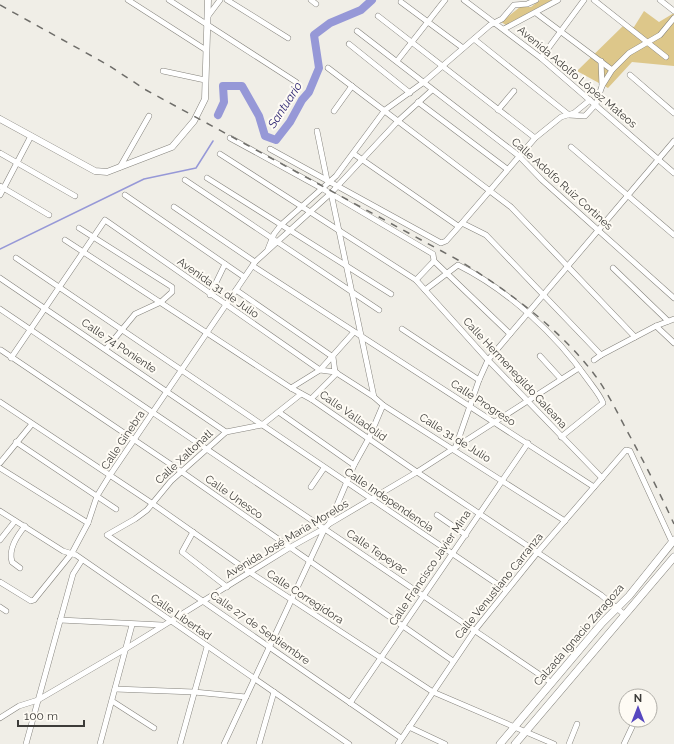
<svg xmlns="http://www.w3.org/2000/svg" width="674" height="744" font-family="Raleway,sans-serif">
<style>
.green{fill:#ddc78a}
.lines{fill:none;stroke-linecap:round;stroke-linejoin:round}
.stream{stroke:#9698d7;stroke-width:1.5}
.river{stroke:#9698d7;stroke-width:8}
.minor-casing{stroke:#84827c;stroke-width:6}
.tertiary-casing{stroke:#84827c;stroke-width:7}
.secondary-casing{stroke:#84827c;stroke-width:8}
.minor{stroke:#fff;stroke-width:5}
.tertiary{stroke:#fff;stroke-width:6}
.secondary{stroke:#fff;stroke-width:7}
.rail{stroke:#6e6d69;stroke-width:1.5;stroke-dasharray:7 7;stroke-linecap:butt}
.labels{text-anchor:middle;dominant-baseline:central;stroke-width:4;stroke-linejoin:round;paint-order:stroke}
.street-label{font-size:11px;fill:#3d3c39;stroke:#fefbf4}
.water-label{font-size:12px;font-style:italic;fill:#332b76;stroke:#fefbf4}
</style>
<rect width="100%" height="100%" fill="#f0eee7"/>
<!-- green -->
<g class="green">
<polygon points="540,0 552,0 506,25 501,22 520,7 531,7"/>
<polygon points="644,11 659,22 674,13 674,66 632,62 608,88 577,71 624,25 634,27"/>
</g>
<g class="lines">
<!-- stream -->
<polyline class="stream" points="0,249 144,179 196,168 213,141"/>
<!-- river -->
<polyline class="river" points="218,115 224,102 223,86 242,86 259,116 265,136 276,140 290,122 302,100 309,92 319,68 314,35 330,23 361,10 372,0"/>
<!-- minor casing -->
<g class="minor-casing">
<g id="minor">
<polyline points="128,0 206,50"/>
<polyline points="169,0 296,82"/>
<polyline points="227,0 288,38"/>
<polyline points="311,0 316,4"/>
<polyline points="464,0 541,58 674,173"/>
<polyline points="594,0 666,57"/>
<polyline points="660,0 674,11"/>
<polyline points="401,2 463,48"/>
<polyline points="536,13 612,70"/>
<polyline points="208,16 220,0"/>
<polyline points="378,16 535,138"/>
<polyline points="504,29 558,0"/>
<polyline points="357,31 519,156 542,180 674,298"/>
<polyline points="474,39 569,115 585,116 596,104 602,86 612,70 629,53 660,35 674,18"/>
<polyline points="349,44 410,93"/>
<polyline points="541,58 584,0"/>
<polyline points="397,61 445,0"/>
<polyline points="601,61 602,86"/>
<polyline points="328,68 511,207 635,337"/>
<polyline points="163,71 205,80"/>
<polyline points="630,75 674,113"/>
<polyline points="418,102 507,169"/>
<polyline points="498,110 514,91"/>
<polyline points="334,111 352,86"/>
<polyline points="317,131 327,180"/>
<polyline points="230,138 323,189 433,254 434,261 416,280"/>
<polyline points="571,147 674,235"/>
<polyline points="270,149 441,243 446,241 462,223 535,138 561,117 574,113 590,100"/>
<polyline points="0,153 75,196"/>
<polyline points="220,154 416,280 488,360 602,478"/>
<polyline points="354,154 458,226"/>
<polyline points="120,167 149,116"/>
<polyline points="207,178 391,294"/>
<polyline points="185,180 379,310"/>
<polyline points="0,186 49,215"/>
<polyline points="331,193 374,397"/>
<polyline points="0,195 31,136"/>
<polyline points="125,195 244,277"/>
<polyline points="174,207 255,262"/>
<polyline points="462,223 486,235 601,355"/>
<polyline points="79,228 172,287 172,292 161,302 135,314 106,349"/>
<polyline points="65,240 291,388 311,399 417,472 601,595 625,615"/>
<polyline points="268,249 274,234 281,225 336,176 385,110 424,82 490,25 502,19 514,5 527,4 536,0"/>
<polyline points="16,258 506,590"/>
<polyline points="434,261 510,334"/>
<polyline points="253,266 594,487"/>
<polyline points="613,268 668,321"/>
<polyline points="0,278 226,432"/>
<polyline points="236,290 333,357 335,372"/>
<path d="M425 290 458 265C508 290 556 334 588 380 593 387 600 395 603 403L561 437"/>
<polyline points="210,295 225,264"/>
<polyline points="0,309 552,683"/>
<polyline points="656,326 674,343"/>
<polyline points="402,329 479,380"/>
<polyline points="1,350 182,472 453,661"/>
<polyline points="540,356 561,379"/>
<polyline points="11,358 105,220 320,370 335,372 374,397 383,405 565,521"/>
<polyline points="594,360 601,355 656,326 674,319"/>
<polyline points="291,388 320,370 354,332"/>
<polyline points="301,394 262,425 226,432 171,481 147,510 135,519 107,535 401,738"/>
<polyline points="311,399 337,373"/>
<polyline points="0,402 153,504 251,573 433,692 554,744"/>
<polyline points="280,413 354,465"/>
<polyline points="16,442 116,509"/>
<polyline points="456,446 479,380 488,360 674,141"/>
<polyline points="0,463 32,424"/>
<polyline points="0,468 88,523"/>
<polyline points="311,487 324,468"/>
<polyline points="0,511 63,551 76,555 349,744"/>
<polyline points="437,515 466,535"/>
<polyline points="329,524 354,465 369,438 383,405"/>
<polyline points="193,532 182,552 227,587"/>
<polyline points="0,540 15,521"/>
<path d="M20 568 12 562C8 549 17 536 25 526"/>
<polyline points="0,582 31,601 34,600 72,553 88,523 97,496 110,475 255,262 331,193 398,121 432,90"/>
<polyline points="0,607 6,611"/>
<polyline points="60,620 162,625"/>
<polyline points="115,689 194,692 246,697"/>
<polyline points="112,701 154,728"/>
<polyline points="350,703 528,443"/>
<polyline points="0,718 19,706 38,700 127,648 289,548 325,528 329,524 417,472 579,368"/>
<polyline points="409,727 445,744"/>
<polyline points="26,744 73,574 82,560"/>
<polyline points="100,744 132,625"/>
<polyline points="180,744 207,647"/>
<polyline points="224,744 325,528"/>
<polyline points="259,744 274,692"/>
<polyline points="398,744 475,630 537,553 626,450 630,451 672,542"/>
<polyline points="569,744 577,724"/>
<polyline points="624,744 632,727"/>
</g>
</g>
<!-- tertiary casing -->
<g class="tertiary-casing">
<polyline id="tertiary" points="0,119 95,171 107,172 172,147 194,121 205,99 208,0"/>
</g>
<!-- secondary casing -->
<g class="secondary-casing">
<g id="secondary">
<polyline points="500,744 602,623 629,596 674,540"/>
<polyline points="515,744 674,557"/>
</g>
</g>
<!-- minor -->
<use href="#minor" class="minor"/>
<!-- tertiary -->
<use href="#tertiary" class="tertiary"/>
<!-- secondary -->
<use href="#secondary" class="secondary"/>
<!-- rail -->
<path class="rail" d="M0 5 108 65 146 90 458 260C506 289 560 329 594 374 607 391 616 410 626 429 643 460 659 491 674 524"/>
</g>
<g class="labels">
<!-- street labels -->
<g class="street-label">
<text transform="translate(577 77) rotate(40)">Avenida Adolfo López Mateos</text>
<text transform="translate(562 184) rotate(42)">Calle Adolfo Ruiz Cortines</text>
<text transform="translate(218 288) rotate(35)">Avenida 31 de Julio</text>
<text transform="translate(119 346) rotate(34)">Calle 74 Poniente</text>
<text transform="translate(515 373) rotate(47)">Calle Hermenegildo Galeana</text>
<text transform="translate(483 403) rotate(33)">Calle Progreso</text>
<text transform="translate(353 416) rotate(35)">Calle Valladolid</text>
<text transform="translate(455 438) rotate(32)">Calle 31 de Julio</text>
<text transform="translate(123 440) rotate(-56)">Calle Ginebra</text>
<text transform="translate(184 457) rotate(-43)">Calle Xaltonatl</text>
<text transform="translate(234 497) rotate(35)">Calle Unesco</text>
<text transform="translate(389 500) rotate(34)">Calle Independencia</text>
<text transform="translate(287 539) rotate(-31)">Avenida José María Morelos</text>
<text transform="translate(377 552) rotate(34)">Calle Tepeyac</text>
<text transform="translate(430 568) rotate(-56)">Calle Francisco Javier Mina</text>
<text transform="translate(499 586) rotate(-51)">Calle Venustiano Carranza</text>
<text transform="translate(305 597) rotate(33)">Calle Corregidora</text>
<text transform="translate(181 617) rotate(35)">Calle Libertad</text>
<text transform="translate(260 628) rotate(35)">Calle 27 de Septiembre</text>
<text transform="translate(579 635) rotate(-49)">Calzada Ignacio Zaragoza</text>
</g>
<!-- water labels -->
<g class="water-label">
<text transform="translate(285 105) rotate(-57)">Santuario</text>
</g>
</g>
<!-- north arrow -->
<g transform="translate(638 708)"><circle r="19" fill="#fefbf4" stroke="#b1afa9"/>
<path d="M0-3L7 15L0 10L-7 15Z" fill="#5647bf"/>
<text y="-6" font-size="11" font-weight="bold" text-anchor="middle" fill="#3d3c39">N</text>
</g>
<!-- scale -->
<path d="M18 720v6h66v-6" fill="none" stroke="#3d3c39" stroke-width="2"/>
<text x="24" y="720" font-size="12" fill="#3d3c39" stroke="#fefbf4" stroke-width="3" paint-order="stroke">100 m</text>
</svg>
